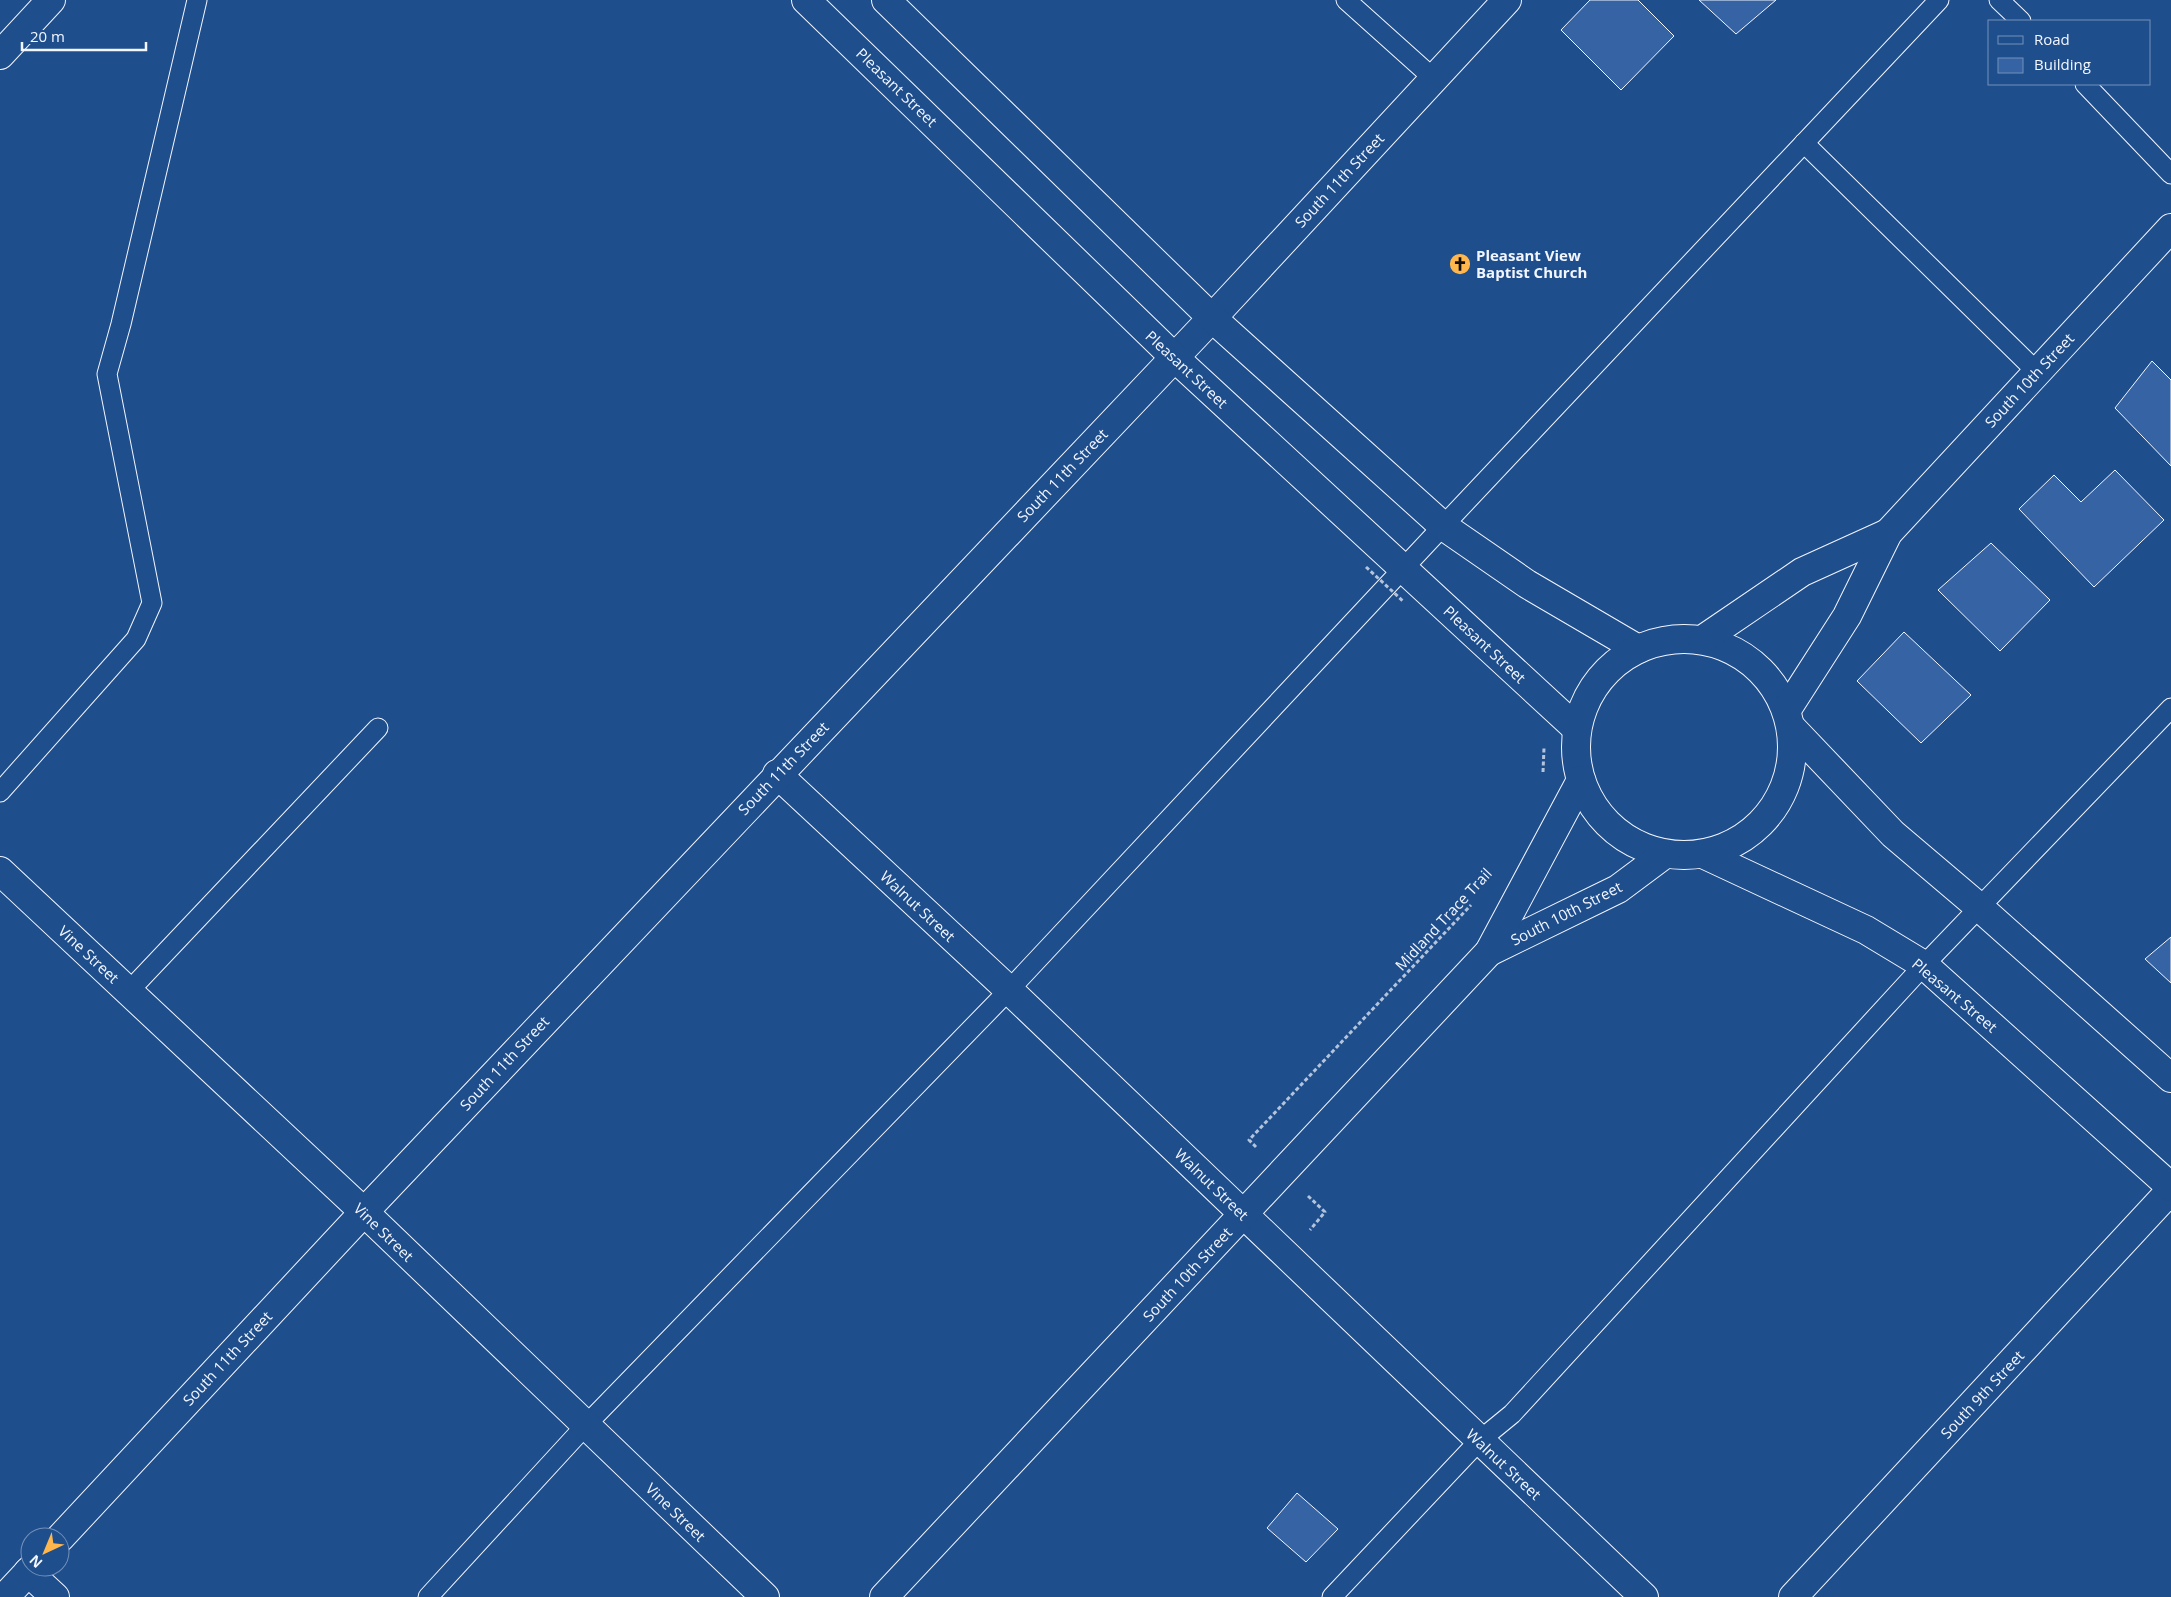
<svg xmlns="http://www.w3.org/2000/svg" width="2171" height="1597" font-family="'Open Sans',sans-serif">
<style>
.building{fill:#3563a3;stroke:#f2f6ff}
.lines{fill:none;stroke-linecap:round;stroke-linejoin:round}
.service-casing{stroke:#f2f6ff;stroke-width:21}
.minor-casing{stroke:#f2f6ff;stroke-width:30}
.tertiary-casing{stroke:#f2f6ff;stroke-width:30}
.secondary-casing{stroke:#f2f6ff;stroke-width:30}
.path{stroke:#b3c4dc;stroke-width:3;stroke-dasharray:4 2.5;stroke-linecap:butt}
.service{stroke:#1f4e8c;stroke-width:19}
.minor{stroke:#1f4e8c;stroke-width:28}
.tertiary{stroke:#1f4e8c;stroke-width:28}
.secondary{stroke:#1f4e8c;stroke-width:28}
.path-bridge{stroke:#b3c4dc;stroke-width:3;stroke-dasharray:4 2.5;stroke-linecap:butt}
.labels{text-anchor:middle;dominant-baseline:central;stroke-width:4;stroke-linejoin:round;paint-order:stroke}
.street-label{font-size:15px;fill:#f2f6ff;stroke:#1f4e8c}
.poi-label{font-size:15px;font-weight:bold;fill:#f2f6ff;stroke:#1f4e8c;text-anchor:start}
</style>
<rect width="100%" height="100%" fill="#1f4e8c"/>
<!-- building -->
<g class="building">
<polygon points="1590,0 1638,0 1674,36 1621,90 1561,30"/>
<polygon points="1699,0 1776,0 1736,34"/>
<polygon points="2152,361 2171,380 2171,466 2115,408"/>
<polygon points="2115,470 2164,520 2094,587 2019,509 2054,475 2081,502"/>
<polygon points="1991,543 2050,600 2000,651 1938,590"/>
<polygon points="1904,632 1971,695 1921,743 1857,681"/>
<polygon points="2171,937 2171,983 2145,959"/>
<polygon points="1297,1493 1338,1529 1306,1562 1267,1528"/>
</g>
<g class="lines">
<!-- service casing -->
<g class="service-casing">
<g id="service">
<polyline points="1346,0 1433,78"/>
<polyline points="1999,0 2021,21"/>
<polyline points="2085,84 2171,174"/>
<polyline points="1804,143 2036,371"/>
<polyline points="0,792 136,639 152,603 107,374 121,324 197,0"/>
<polyline points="129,991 378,728"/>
<polyline points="428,1597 586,1425 1009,990 1443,526 1939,0"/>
<polyline points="1332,1597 1479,1441 1512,1414 1924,965 2171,708"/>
</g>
</g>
<!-- minor casing -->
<g class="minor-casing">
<g id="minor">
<polyline points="0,55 51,0"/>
<polyline points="777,774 1009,990 1644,1597"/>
<polyline points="0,871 364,1212 765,1597"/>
<polyline points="60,1538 364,1212 1212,318 1507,0"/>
<polyline points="28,1572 55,1597"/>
<polyline points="5,1597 33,1567"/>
<polyline points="1793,1597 2171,1190"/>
</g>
</g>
<!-- tertiary casing -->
<g class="tertiary-casing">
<g id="tertiary">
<polyline points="806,0 1175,358 1577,729"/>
<polyline points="886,0 1212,318 1443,526 1527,584 1638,649"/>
<polyline points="1791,727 1893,834 1979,907 2171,1078"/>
<polyline points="1705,855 1866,930 1924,965 2171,1187"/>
</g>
</g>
<!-- secondary casing -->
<g class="secondary-casing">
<g id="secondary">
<circle cx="1684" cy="747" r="108"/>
<polyline points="1702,640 1802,572 1888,533"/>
<polyline points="1788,708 1847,616 1888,533 2171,228"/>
<polyline points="1489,952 1618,889 1665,854"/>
<polyline points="884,1597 1489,952 1581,780"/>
</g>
</g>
<!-- path -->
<g class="path">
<polyline points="1543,772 1544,748"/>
<polyline points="1256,1147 1249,1140 1471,905"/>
<polyline points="1308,1196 1325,1212 1310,1230"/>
</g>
<!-- service -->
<use href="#service" class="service"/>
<!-- minor -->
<use href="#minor" class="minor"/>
<!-- tertiary -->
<use href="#tertiary" class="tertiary"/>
<!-- secondary -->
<use href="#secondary" class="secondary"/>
<!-- path-bridge -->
<polyline class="path-bridge" points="1366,567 1404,602"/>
</g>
<!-- icons -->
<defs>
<g id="church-disc" transform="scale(1.125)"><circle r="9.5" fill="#ffb74d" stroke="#1f4e8c"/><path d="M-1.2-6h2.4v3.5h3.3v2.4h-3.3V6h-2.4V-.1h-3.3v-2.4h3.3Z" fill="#111"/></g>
</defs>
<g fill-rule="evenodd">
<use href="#church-disc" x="1460" y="264"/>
</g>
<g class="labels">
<!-- street labels -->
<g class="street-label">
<text transform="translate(897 87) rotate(44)">Pleasant Street</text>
<text transform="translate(1339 180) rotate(-47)">South 11th Street</text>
<text transform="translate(1187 369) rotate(43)">Pleasant Street</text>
<text transform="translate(2029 380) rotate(-47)">South 10th Street</text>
<text transform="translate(1062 475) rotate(-46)">South 11th Street</text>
<text transform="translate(1485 644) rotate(43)">Pleasant Street</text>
<text transform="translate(783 768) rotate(-46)">South 11th Street</text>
<text transform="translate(918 906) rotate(43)">Walnut Street</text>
<text transform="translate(1566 913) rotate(-27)">South 10th Street</text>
<text transform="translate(1443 919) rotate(-47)">Midland Trace Trail</text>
<text transform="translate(89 954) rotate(43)">Vine Street</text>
<text transform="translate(1955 995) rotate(40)">Pleasant Street</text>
<text transform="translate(504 1063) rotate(-47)">South 11th Street</text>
<text transform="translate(1212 1184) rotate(44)">Walnut Street</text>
<text transform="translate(384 1232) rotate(44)">Vine Street</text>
<text transform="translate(1187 1274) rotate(-47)">South 10th Street</text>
<text transform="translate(227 1358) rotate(-47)">South 11th Street</text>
<text transform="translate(1982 1394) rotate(-47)">South 9th Street</text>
<text transform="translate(1504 1464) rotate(43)">Walnut Street</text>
<text transform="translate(676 1512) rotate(44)">Vine Street</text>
</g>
<!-- poi labels -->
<g class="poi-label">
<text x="1476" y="255">Pleasant View<tspan x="1476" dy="17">Baptist Church</tspan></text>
</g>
</g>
<!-- legend -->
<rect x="1988" y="20" width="162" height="65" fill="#1f4e8c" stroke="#7391ba"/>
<rect x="1998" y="36" width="25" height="8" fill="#1f4e8c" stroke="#7391ba"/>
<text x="2034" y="45" font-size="15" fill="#f2f6ff">Road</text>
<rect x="1998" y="58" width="25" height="15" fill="#3563a3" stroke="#7391ba"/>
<text x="2034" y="70" font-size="15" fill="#f2f6ff">Building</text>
<!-- north arrow -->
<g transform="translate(45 1552) rotate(224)"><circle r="24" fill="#1f4e8c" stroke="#7391ba"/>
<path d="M0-4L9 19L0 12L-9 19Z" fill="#ffb74d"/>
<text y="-8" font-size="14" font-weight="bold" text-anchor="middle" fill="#f2f6ff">N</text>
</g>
<!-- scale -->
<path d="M22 42v8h124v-8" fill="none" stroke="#f2f6ff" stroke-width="2.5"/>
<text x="30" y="42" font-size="15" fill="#f2f6ff" stroke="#1f4e8c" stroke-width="4" paint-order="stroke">20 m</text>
</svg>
